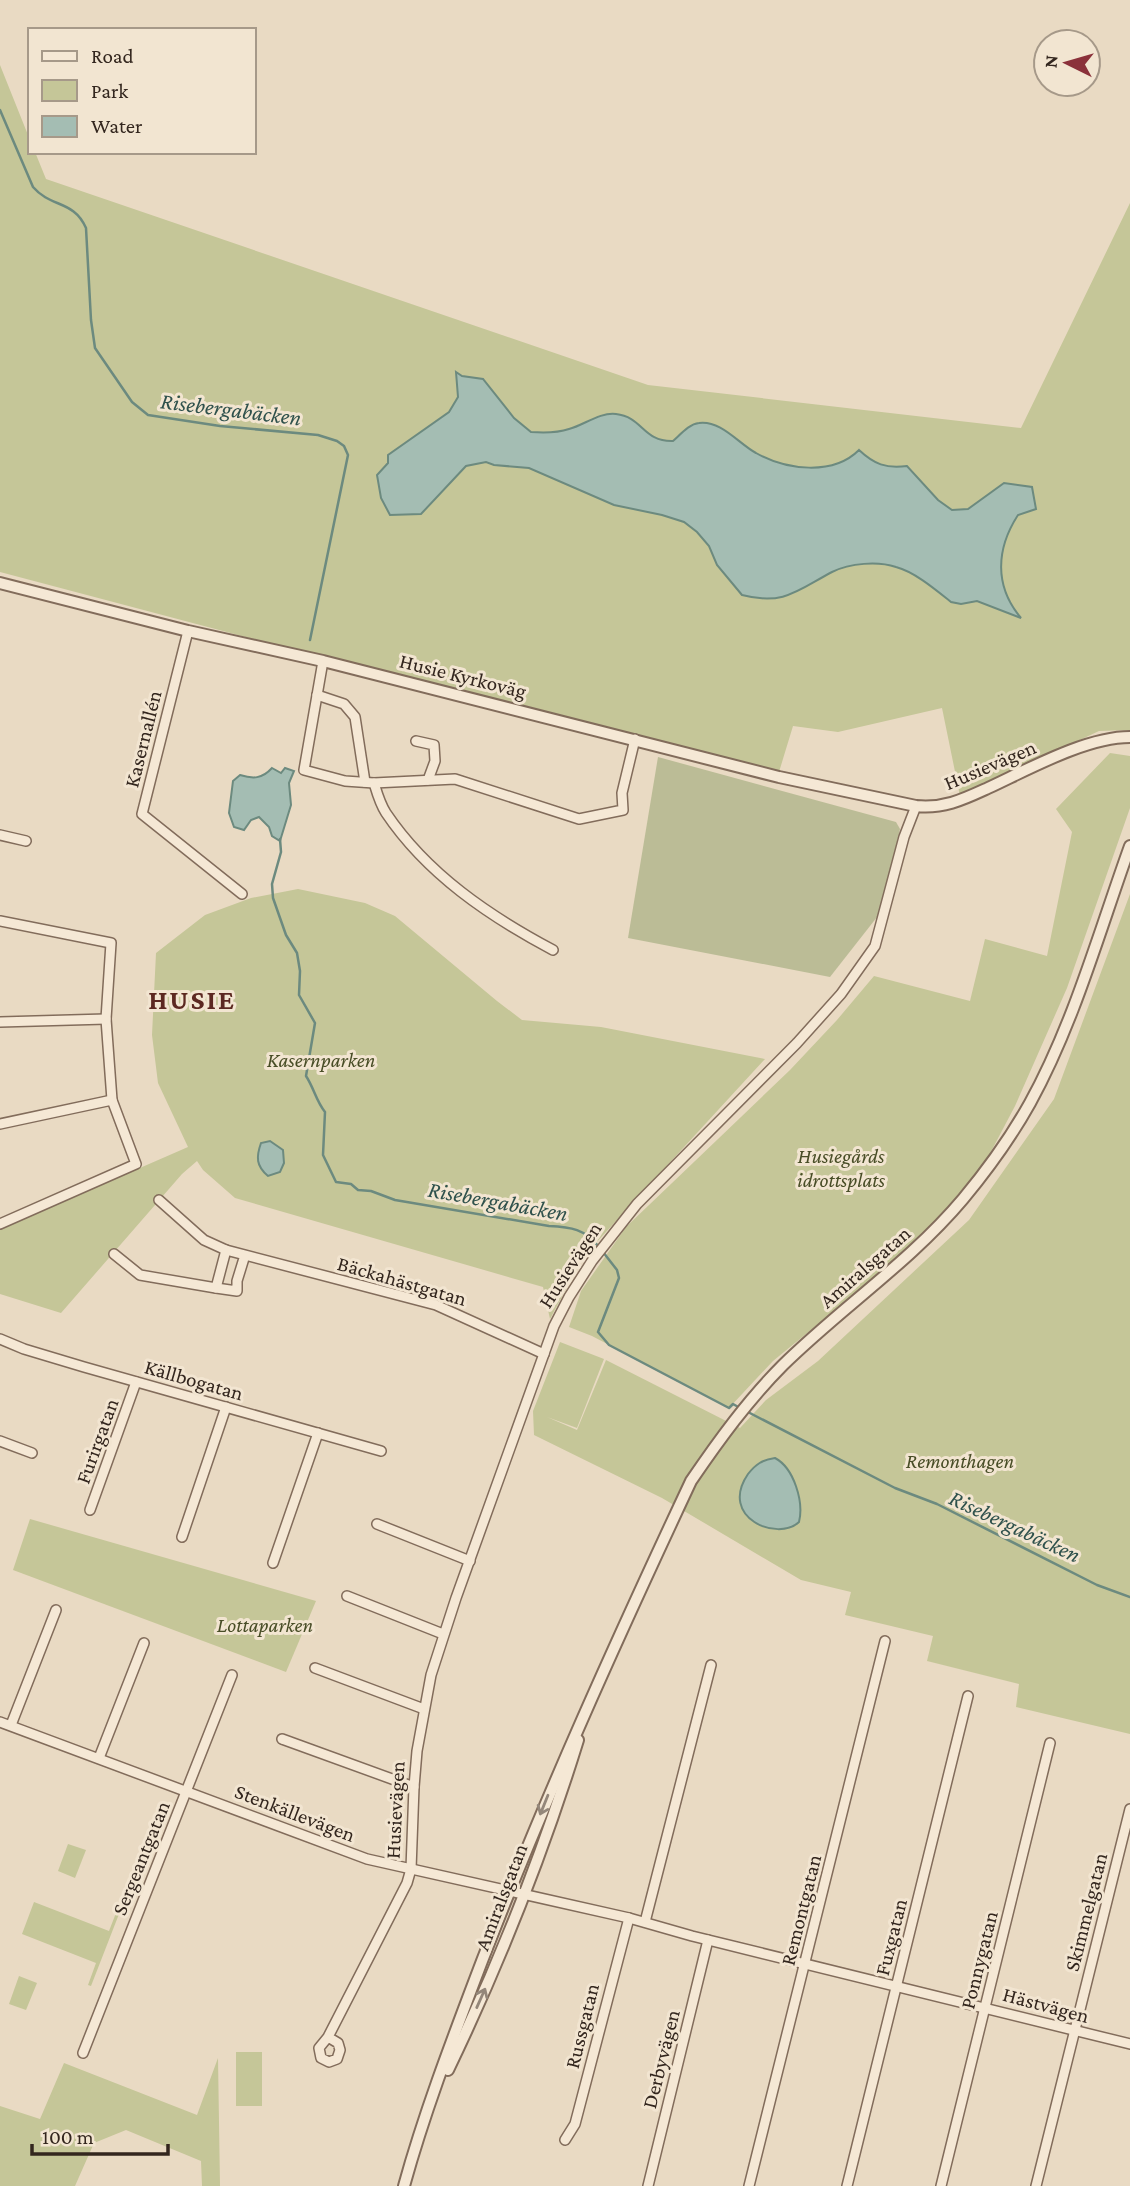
<svg xmlns="http://www.w3.org/2000/svg" width="1130" height="2186" font-family="'Crimson Pro',serif">
<style>
.green{fill:#c5c698}
.cemetery{fill:#bbbc96}
.water{fill:#a4bdb3;stroke:#6c8a7f;stroke-width:2}
.lines{fill:none;stroke-linecap:round;stroke-linejoin:round}
.stream{stroke:#6c8a7f;stroke-width:2.5}
.minor-casing{stroke:#826c5b;stroke-width:12}
.tertiary-casing{stroke:#826c5b;stroke-width:14}
.minor{stroke:#f5e8d5;stroke-width:9}
.tertiary{stroke:#f5e8d5;stroke-width:10}
.oneway{stroke:#94877a}
.labels{text-anchor:middle;dominant-baseline:central;stroke-width:6;stroke-linejoin:round;paint-order:stroke}
.street-label{font-size:21px;fill:#33261e;stroke:#f2e5d1}
.park-label{font-size:21px;font-style:italic;fill:#484d26;stroke:#f2e5d1}
.water-label{font-size:23px;font-style:italic;fill:#2f514c;stroke:#f2e5d1}
.district-label{font-size:28px;font-weight:bold;letter-spacing:2px;fill:#5c2821;stroke:#f2e5d1}
</style>
<rect width="100%" height="100%" fill="#e9dac3"/>
<!-- green -->
<g class="green">
<polygon points="0,65 30,140 30,152 35,152 46,179 648,385 1021,428 1130,203 1130,730 1099,731 960,796 942,708 838,732 793,726 779,772 605,732 0,572"/>
<polygon points="1110,753 1130,756 1130,808 1067,988 1015,1106 985,1163 916,1244 773,1361 729,1408 592,1336 569,1327 581,1291 626,1227 790,1070 837,1020 874,976 970,1001 985,939 1047,956 1072,832 1056,809"/>
<polygon points="298,889 365,903 395,916 497,1001 522,1020 601,1027 765,1059 583,1257 550,1319 543,1287 235,1198 203,1170 197,1161 182,1174 61,1313 0,1294 0,1229 188,1147 158,1083 152,1035 156,953 205,915 251,898"/>
<polygon points="1130,894 1130,1734 1016,1707 1019,1684 927,1661 933,1636 845,1615 851,1592 801,1580 662,1498 534,1435 533,1411 560,1342 604,1359 577,1428 547,1417 577,1430 606,1360 740,1428 766,1400 818,1361 969,1220 1054,1099"/>
<polygon points="30,1519 316,1601 286,1672 13,1570"/>
<polygon points="68,1844 86,1850 75,1878 58,1871"/>
<polygon points="34,1902 109,1931 116,1913 119,1914 91,1986 88,1985 96,1963 22,1934"/>
<polygon points="19,1976 37,1983 26,2010 9,2004"/>
<rect x="236" y="2052" width="26" height="54"/>
<polygon points="218,2058 220,2186 202,2186 201,2161 126,2130 94,2143 75,2186 0,2186 0,2106 40,2119 64,2063 197,2115"/>
</g>
<!-- cemetery -->
<polygon class="cemetery" points="658,757 896,822 900,829 881,912 830,977 628,938"/>
<!-- water -->
<g class="water">
<path d="M456 372 462 376 483 379 514 418 531 432C544 433 557 433 569 429 584 425 600 412 616 414 643 417 643 442 673 441 681 434 689 424 699 423 721 420 739 444 756 453 786 470 833 476 859 450 874 464 886 469 907 466L938 500 952 510 968 509 1004 483 1032 487 1036 509 1018 515C996 549 994 586 1021 618L977 601 961 604 951 602C936 590 915 572 896 567 878 561 850 563 832 572 798 590 784 606 742 595L717 565 709 546 697 532 684 522 662 515 614 505 529 468 494 465 486 462 466 466 421 514 390 515 381 498 377 475 388 463V455L449 412 458 397Z"/>
<path d="M272 768 281 773 285 768 294 771 289 783 291 805 280 841 272 836 269 827 259 817 251 820 244 830 234 827 229 813 233 781 240 775C253 779 262 779 272 768Z"/>
<path d="M270 1141 283 1150 284 1163 280 1172 268 1176C256 1166 256 1157 261 1143Z"/>
<path d="M775 1458C794 1468 804 1502 799 1522 778 1542 718 1518 748 1474 756 1464 762 1460 775 1458Z"/>
</g>
<g class="lines">
<!-- stream -->
<g class="stream">
<path d="M0 110 33 187C51 208 74 200 86 228L91 320 95 348 132 402 148 415 220 426 318 435 337 441 344 446 348 455 310 640"/>
<path d="M280 839 281 852 272 884 273 898 286 935 297 953 300 971 299 995 315 1023 306 1076C314 1088 316 1101 325 1112L323 1155 336 1182 351 1184 358 1190 371 1191 395 1200 549 1226C571 1227 585 1229 599 1247"/>
<polyline points="603,1252 617,1270 619,1278 598,1332 609,1345 729,1408 733,1404 740,1408"/>
<polyline points="746,1411 895,1488 937,1504 1097,1585 1130,1597"/>
</g>
<!-- minor casing -->
<g class="minor-casing">
<g id="minor">
<polyline points="188,631 142,814 242,894"/>
<polyline points="323,661 304,770 345,781 374,783 455,779 579,819 623,810 622,793 635,739"/>
<polyline points="317,695 344,704 355,717 365,782"/>
<polyline points="416,741 434,745 435,761 428,780"/>
<path d="M374 783C377 793 380 804 386 813 427 874 489 916 553 950"/>
<polyline points="0,835 26,841"/>
<polyline points="0,921 111,943 106,1019 112,1100 136,1164 0,1224"/>
<polyline points="0,1022 106,1019"/>
<polyline points="0,1124 112,1100"/>
<polyline points="159,1200 204,1240 226,1250"/>
<polyline points="114,1254 140,1275 216,1288"/>
<polyline points="245,1255 237,1281 237,1291 216,1288 226,1250 436,1305 544,1354"/>
<polyline points="0,1339 24,1349 84,1367 381,1451"/>
<polyline points="0,1441 32,1453"/>
<polyline points="90,1510 136,1382"/>
<polyline points="377,1524 470,1561"/>
<polyline points="182,1537 226,1407"/>
<polyline points="273,1563 318,1433"/>
<polyline points="347,1596 443,1634"/>
<polyline points="315,1668 424,1709"/>
<polyline points="0,1722 367,1859 629,1918 692,1936 1130,2044"/>
<polyline points="11,1725 56,1610"/>
<polyline points="282,1739 414,1787"/>
<polyline points="99,1758 144,1643"/>
<polyline points="645,1922 711,1665"/>
<polyline points="328,2037 338,2043 340,2050 337,2059 329,2062 321,2058 319,2048 328,2037 407,1883 411,1869 414,1787 417,1751 431,1675 456,1598 554,1326 569,1297 592,1261 637,1204 797,1043 841,994 875,946 904,837 916,806"/>
<polyline points="83,2053 232,1675"/>
<polyline points="565,2140 575,2124 629,1918"/>
<polyline points="648,2186 708,1940"/>
<polyline points="749,2186 885,1641"/>
<polyline points="847,2186 968,1696"/>
<polyline points="941,2186 1050,1743"/>
<polyline points="1036,2186 1130,1809"/>
</g>
</g>
<!-- tertiary casing -->
<g class="tertiary-casing">
<g id="tertiary">
<path d="M0 583 188 631 323 661 779 777 916 806C944 809 964 799 988 788 1029 769 1086 737 1130 737"/>
<path d="M448 2070C499 1964 543 1853 578 1740"/>
<path d="M404 2186C425 2110 454 2035 482 1961 545 1798 617 1639 691 1481 719 1440 748 1400 783 1365 842 1307 910 1262 963 1199 988 1169 1011 1137 1030 1103 1074 1023 1099 932 1130 846"/>
</g>
</g>
<!-- minor -->
<use href="#minor" class="minor"/>
<!-- tertiary -->
<use href="#tertiary" class="tertiary"/>
</g>
<!-- one-way arrows -->
<defs><path id="oneway-shaft" d="M-6 0H5M1.5-3L5.5 0L1.5 3" fill="none" stroke-width="1.6" stroke-linecap="round" stroke-linejoin="round" transform="scale(1.75)"/></defs>
<g class="oneway">
<use href="#oneway-shaft" transform="translate(544 1805) rotate(112)"/>
<use href="#oneway-shaft" transform="translate(481 1998) rotate(-66)"/>
</g>
<g class="labels">
<!-- street labels -->
<g class="street-label">
<text transform="translate(463 676) rotate(14)">Husie Kyrkoväg</text>
<text transform="translate(143 739) rotate(-76)">Kasernallén</text>
<text transform="translate(990 765) rotate(-23)">Husievägen</text>
<text transform="translate(570 1265) rotate(-57)">Husievägen</text>
<text transform="translate(865 1267) rotate(-41)">Amiralsgatan</text>
<text transform="translate(402 1281) rotate(16)">Bäckahästgatan</text>
<text transform="translate(194 1380) rotate(16)">Källbogatan</text>
<text transform="translate(97 1441) rotate(-70)">Furirgatan</text>
<text transform="translate(395 1810) rotate(-87)">Husievägen</text>
<text transform="translate(295 1813) rotate(21)">Stenkällevägen</text>
<text transform="translate(141 1858) rotate(-68)">Sergeantgatan</text>
<text transform="translate(501 1897) rotate(-69)">Amiralsgatan</text>
<text transform="translate(801 1910) rotate(-76)">Remontgatan</text>
<text transform="translate(1086 1912) rotate(-76)">Skimmelgatan</text>
<text transform="translate(891 1937) rotate(-76)">Fuxgatan</text>
<text transform="translate(979 1960) rotate(-76)">Ponnygatan</text>
<text transform="translate(1046 2005) rotate(15)">Hästvägen</text>
<text transform="translate(582 2026) rotate(-76)">Russgatan</text>
<text transform="translate(661 2059) rotate(-76)">Derbyvägen</text>
</g>
<!-- park labels -->
<g class="park-label">
<text x="321" y="1060">Kasernparken</text>
<text x="841" y="1156">Husiegårds<tspan x="841" dy="24">idrottsplats</tspan></text>
<text x="960" y="1461">Remonthagen</text>
<text x="265" y="1625">Lottaparken</text>
</g>
<!-- water labels -->
<g class="water-label">
<text transform="translate(231 409) rotate(7)">Risebergabäcken</text>
<text transform="translate(498 1201) rotate(10)">Risebergabäcken</text>
<text transform="translate(1015 1526) rotate(25)">Risebergabäcken</text>
</g>
<!-- district labels -->
<g class="district-label">
<text x="192" y="999">HUSIE</text>
</g>
</g>
<!-- legend -->
<rect x="28" y="28" width="228" height="126" fill="#f2e5d1" stroke="#a69989" stroke-width="2"/>
<rect x="42" y="51" width="35" height="10" fill="#f5e8d5" stroke="#a69989" stroke-width="2"/>
<text x="91" y="63" font-size="21" fill="#33261e">Road</text>
<rect x="42" y="80" width="35" height="21" fill="#c5c698" stroke="#a69989" stroke-width="2"/>
<text x="91" y="98" font-size="21" fill="#33261e">Park</text>
<rect x="42" y="116" width="35" height="21" fill="#a4bdb3" stroke="#a69989" stroke-width="2"/>
<text x="91" y="133" font-size="21" fill="#33261e">Water</text>
<!-- north arrow -->
<g transform="translate(1067 63) rotate(275)"><circle r="33" fill="#f2e5d1" stroke="#a69989" stroke-width="2"/>
<path d="M0-5L12 26L0 18L-12 26Z" fill="#8b313a"/>
<text y="-10" font-size="19" font-weight="bold" text-anchor="middle" fill="#33261e">N</text>
</g>
<!-- scale -->
<path d="M32 2144v10h136v-10" fill="none" stroke="#33261e" stroke-width="3.5"/>
<text x="42" y="2144" font-size="21" fill="#33261e" stroke="#f2e5d1" stroke-width="5" paint-order="stroke">100 m</text>
</svg>
